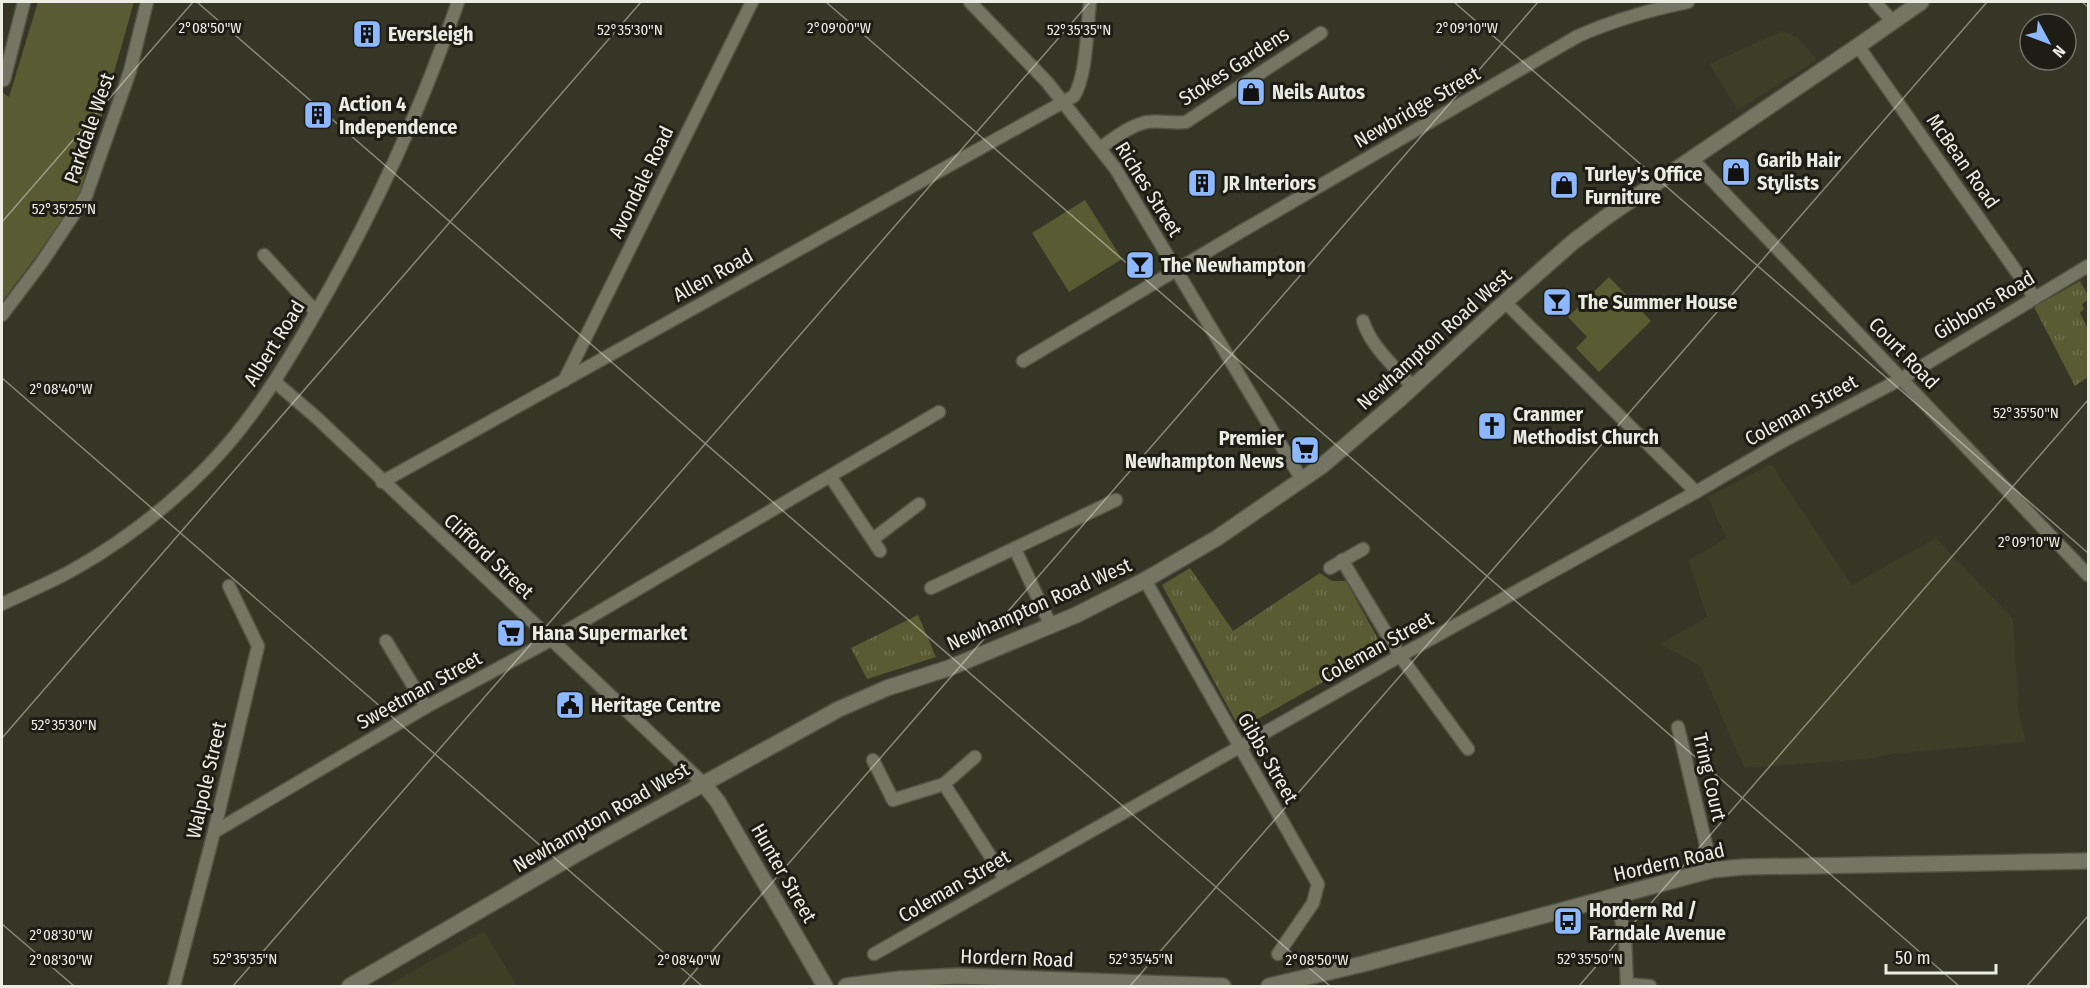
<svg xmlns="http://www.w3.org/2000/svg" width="2090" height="988" font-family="'Fira Sans Condensed',sans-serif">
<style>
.built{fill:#3d3e26}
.grass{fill:url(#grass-tufts)}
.garden{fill:#595b33}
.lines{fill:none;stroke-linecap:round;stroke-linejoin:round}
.minor-casing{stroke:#535445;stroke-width:15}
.tertiary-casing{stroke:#535445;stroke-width:18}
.minor{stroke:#747663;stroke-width:12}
.tertiary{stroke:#747663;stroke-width:15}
.ticks{fill:none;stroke:#ecede2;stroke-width:1.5;stroke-opacity:0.45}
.labels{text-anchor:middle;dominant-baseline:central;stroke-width:6;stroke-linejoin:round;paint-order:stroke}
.poi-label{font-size:20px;font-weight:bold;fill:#ecede2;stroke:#1d1d16;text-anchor:start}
.street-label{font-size:20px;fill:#ecede2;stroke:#1d1d16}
.ticks-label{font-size:15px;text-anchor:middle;fill:#ecede2;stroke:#1d1d16;stroke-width:6;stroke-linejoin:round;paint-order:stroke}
</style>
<defs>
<pattern id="grass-tufts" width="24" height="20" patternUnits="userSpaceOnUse" patternTransform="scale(1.5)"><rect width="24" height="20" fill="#595b33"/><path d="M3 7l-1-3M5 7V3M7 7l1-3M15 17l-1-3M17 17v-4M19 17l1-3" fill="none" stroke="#717350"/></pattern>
</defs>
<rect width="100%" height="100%" fill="#353626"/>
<!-- built -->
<g class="built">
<polygon points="1783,31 1797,37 1817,60 1738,110 1709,64"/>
<polygon points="1771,464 1852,585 1936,538 2013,619 2019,714 2026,742 1890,754 1869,759 1744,768 1700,666 1660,644 1707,617 1689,560 1726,538 1708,497"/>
<polygon points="484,931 517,986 387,986 424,965"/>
</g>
<!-- grass -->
<g class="grass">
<polygon points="2080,281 2088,295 2088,300 2082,304 2084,309 2080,313 2088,329 2088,377 2075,386 2034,307"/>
<polygon points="1190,568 1233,631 1320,573 1332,581 1346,581 1383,648 1240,729 1162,585"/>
<polygon points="918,615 936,657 867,679 851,648"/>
</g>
<!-- garden -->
<g class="garden">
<polygon points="38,2 134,2 80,192 38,254 2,302 2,92 9,97"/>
<polygon points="1085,200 1122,259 1069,292 1032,233"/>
<polygon points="1609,277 1651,321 1599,372 1576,348 1587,337 1568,317"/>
</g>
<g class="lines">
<!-- minor casing -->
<g class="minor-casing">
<g id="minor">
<polyline points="970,2 1047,82 1115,168 1302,480"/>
<polyline points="1875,2 1893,22"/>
<polyline points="1858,46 2035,298"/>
<polyline points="4,80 24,2"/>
<path d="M1100 148C1113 139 1128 127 1143 123 1156 119 1172 124 1186 122L1321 33"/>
<polyline points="1691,158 2088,575"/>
<polyline points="264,255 316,312"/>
<polyline points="1505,302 1696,492"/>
<polyline points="2,315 42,262 86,196 130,71 147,2"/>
<path d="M1363 321C1371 347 1396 368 1413 387"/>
<path d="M1023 361 1242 231 1578 36C1614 20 1649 10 1688 2"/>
<polyline points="564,381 752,2"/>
<polyline points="275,382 317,418 703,783"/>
<polyline points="830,476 880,551"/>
<path d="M382 482 1074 96C1087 76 1087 25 1090 2"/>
<polyline points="873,539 919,504"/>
<polyline points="1015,549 1051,626"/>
<polyline points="1342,560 1400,656 1468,749"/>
<polyline points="1330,568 1363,549"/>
<polyline points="1145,580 1318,884 1313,903 1278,954"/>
<polyline points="931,588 1116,500"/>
<path d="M2 604C25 593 49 583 71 571 121 543 168 507 208 466 248 425 279 376 308 326 369 223 419 115 458 2"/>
<polyline points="386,641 426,707"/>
<polyline points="1678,727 1712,870"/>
<polyline points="873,760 893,800 944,784 975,757"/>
<polyline points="944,784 1005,879"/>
<polyline points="214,832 426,707 551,640 939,412"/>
<polyline points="1615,895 1625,935 1627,986"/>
<polyline points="874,954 1400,656 1696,492 1785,440 1901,379 2088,266"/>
<polyline points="1627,984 1650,986"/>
<polyline points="174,986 214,832 258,646 229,586"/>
</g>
</g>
<!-- tertiary casing -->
<g class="tertiary-casing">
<g id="tertiary">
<polyline points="703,783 718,802 825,986"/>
<polyline points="350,986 587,848 839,709 887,688 949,668 1076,615 1145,580 1217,538 1323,465 1401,398 1505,302 1573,242 1609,215 1858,46 1921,2"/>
<polyline points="846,986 900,979 958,976 1223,986"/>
<polyline points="1269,986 1363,964 1712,870 1743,867 2088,861"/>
</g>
</g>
<!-- minor -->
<use href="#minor" class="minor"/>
<!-- tertiary -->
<use href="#tertiary" class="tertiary"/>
</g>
<!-- ticks -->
<path class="ticks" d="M197 2 1330 986M826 2 1959 986M1454 2 2088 553M2082 2 2088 7M2 222 193 2M2 378 702 986M2 738 641 2M2 924 74 986M233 986 1090 2M682 986 1538 2M1130 986 1987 2M1579 986 2088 400M2027 986 2088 916"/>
<!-- icons -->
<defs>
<g id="building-square" transform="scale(1.5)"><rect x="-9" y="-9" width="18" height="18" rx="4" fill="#8eb8fd" stroke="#1d1d16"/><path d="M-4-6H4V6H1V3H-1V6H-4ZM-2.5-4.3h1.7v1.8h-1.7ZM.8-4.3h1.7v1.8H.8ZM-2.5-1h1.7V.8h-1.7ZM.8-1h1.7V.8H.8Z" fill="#111"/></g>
<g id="shop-square" transform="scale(1.5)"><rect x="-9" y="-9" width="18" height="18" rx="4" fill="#8eb8fd" stroke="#1d1d16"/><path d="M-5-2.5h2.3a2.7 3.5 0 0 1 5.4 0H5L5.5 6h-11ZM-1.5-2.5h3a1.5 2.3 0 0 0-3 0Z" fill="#111"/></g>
<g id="bar-square" transform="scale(1.5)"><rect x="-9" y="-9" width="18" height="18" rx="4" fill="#8eb8fd" stroke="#1d1d16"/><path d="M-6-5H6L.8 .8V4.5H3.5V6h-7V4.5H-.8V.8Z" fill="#111"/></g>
<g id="church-square" transform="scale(1.5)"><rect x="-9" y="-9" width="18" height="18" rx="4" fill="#8eb8fd" stroke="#1d1d16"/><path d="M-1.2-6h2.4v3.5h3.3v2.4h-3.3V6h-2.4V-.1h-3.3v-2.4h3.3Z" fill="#111"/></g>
<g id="supermarket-square" transform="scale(1.5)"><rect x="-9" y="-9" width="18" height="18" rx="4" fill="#8eb8fd" stroke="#1d1d16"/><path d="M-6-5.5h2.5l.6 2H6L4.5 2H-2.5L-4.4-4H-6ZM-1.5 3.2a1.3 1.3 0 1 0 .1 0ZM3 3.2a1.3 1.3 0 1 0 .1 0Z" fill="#111"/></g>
<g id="civic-square" transform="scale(1.5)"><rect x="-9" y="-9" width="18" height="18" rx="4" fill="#8eb8fd" stroke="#1d1d16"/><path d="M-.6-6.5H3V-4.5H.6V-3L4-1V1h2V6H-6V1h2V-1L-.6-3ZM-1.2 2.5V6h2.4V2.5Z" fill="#111"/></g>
<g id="bus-square" transform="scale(1.5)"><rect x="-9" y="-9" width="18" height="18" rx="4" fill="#8eb8fd" stroke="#1d1d16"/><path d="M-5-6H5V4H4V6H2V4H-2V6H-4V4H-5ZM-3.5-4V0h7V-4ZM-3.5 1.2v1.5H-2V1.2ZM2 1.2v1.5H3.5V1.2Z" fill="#111"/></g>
</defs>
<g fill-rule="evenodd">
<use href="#building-square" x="367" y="34"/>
<use href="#shop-square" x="1251" y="92"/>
<use href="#building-square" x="318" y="115"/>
<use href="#shop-square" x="1736" y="172"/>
<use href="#building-square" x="1202" y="183"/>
<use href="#shop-square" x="1564" y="185"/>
<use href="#bar-square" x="1140" y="265"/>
<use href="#bar-square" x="1557" y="302"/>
<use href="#church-square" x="1492" y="426"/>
<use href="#supermarket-square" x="1305" y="450"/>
<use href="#supermarket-square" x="511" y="633"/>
<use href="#civic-square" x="570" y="705"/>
<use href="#bus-square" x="1568" y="921"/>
</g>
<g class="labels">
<!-- poi labels -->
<g class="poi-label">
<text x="388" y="34">Eversleigh</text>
<text x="1272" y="92">Neils Autos</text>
<text x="339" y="104">Action 4<tspan x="339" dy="23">Independence</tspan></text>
<text x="1757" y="160">Garib Hair<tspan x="1757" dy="23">Stylists</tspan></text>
<text x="1585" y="174">Turley's Office<tspan x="1585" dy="23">Furniture</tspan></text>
<text x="1223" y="183">JR Interiors</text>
<text x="1161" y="265">The Newhampton</text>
<text x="1578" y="302">The Summer House</text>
<text x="1513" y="414">Cranmer<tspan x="1513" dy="23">Methodist Church</tspan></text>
<text x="1284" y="438" text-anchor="end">Premier<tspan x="1284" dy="23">Newhampton News</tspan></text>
<text x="532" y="633">Hana Supermarket</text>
<text x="591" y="705">Heritage Centre</text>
<text x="1589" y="910">Hordern Rd /<tspan x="1589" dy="23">Farndale Avenue</tspan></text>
</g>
<!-- street labels -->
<g class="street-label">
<text transform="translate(1234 66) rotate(-33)">Stokes Gardens</text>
<text transform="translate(1417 107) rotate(-30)">Newbridge Street</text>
<text transform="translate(89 128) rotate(-71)">Parkdale West</text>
<text transform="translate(1963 161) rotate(55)">McBean Road</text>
<text transform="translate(641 182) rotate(-64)">Avondale Road</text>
<text transform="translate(1149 189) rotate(58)">Riches Street</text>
<text transform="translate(713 275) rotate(-29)">Allen Road</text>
<text transform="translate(1984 305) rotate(-31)">Gibbons Road</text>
<text transform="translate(1434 339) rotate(-42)">Newhampton Road West</text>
<text transform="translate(274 343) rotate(-58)">Albert Road</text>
<text transform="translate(1904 353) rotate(46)">Court Road</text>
<text transform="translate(1801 410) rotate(-29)">Coleman Street</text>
<text transform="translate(489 556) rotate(43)">Clifford Street</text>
<text transform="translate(1039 604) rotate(-24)">Newhampton Road West</text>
<text transform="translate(1377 647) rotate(-29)">Coleman Street</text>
<text transform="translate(419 690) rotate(-29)">Sweetman Street</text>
<text transform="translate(1268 758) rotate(60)">Gibbs Street</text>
<text transform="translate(1710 777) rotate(77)">Tring Court</text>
<text transform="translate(206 780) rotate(-77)">Walpole Street</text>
<text transform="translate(601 817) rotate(-30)">Newhampton Road West</text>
<text transform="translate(1669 862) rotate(-13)">Hordern Road</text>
<text transform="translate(784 873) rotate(60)">Hunter Street</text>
<text transform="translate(954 886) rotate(-30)">Coleman Street</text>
<text transform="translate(1017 958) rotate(2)">Hordern Road</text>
</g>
</g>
<g class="ticks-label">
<text x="210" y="33">2°08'50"W</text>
<text x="839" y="33">2°09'00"W</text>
<text x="1467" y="33">2°09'10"W</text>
<text x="630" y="35">52°35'30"N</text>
<text x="1079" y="35">52°35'35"N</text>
<text x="64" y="214">52°35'25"N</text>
<text x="61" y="394">2°08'40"W</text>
<text x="2026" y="418">52°35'50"N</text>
<text x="2029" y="547">2°09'10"W</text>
<text x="64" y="730">52°35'30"N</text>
<text x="61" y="940">2°08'30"W</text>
<text x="245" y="964">52°35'35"N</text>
<text x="1141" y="964">52°35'45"N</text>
<text x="1590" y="964">52°35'50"N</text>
<text x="61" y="965">2°08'30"W</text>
<text x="689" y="965">2°08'40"W</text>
<text x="1317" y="965">2°08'50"W</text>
</g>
<!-- border -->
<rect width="2090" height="988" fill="none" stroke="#ecede2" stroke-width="6"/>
<!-- north arrow -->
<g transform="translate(2048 42) rotate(131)"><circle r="28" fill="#1d1d16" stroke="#707068" stroke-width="1.5"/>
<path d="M0-4.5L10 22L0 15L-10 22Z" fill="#8eb8fd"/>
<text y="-9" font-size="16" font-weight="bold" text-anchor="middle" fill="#ecede2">N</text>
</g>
<!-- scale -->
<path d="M1886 964v9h110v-9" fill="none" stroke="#ecede2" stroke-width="3"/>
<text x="1895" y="964" font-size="18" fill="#ecede2" stroke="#1d1d16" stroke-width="4.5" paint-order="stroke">50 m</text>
</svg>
